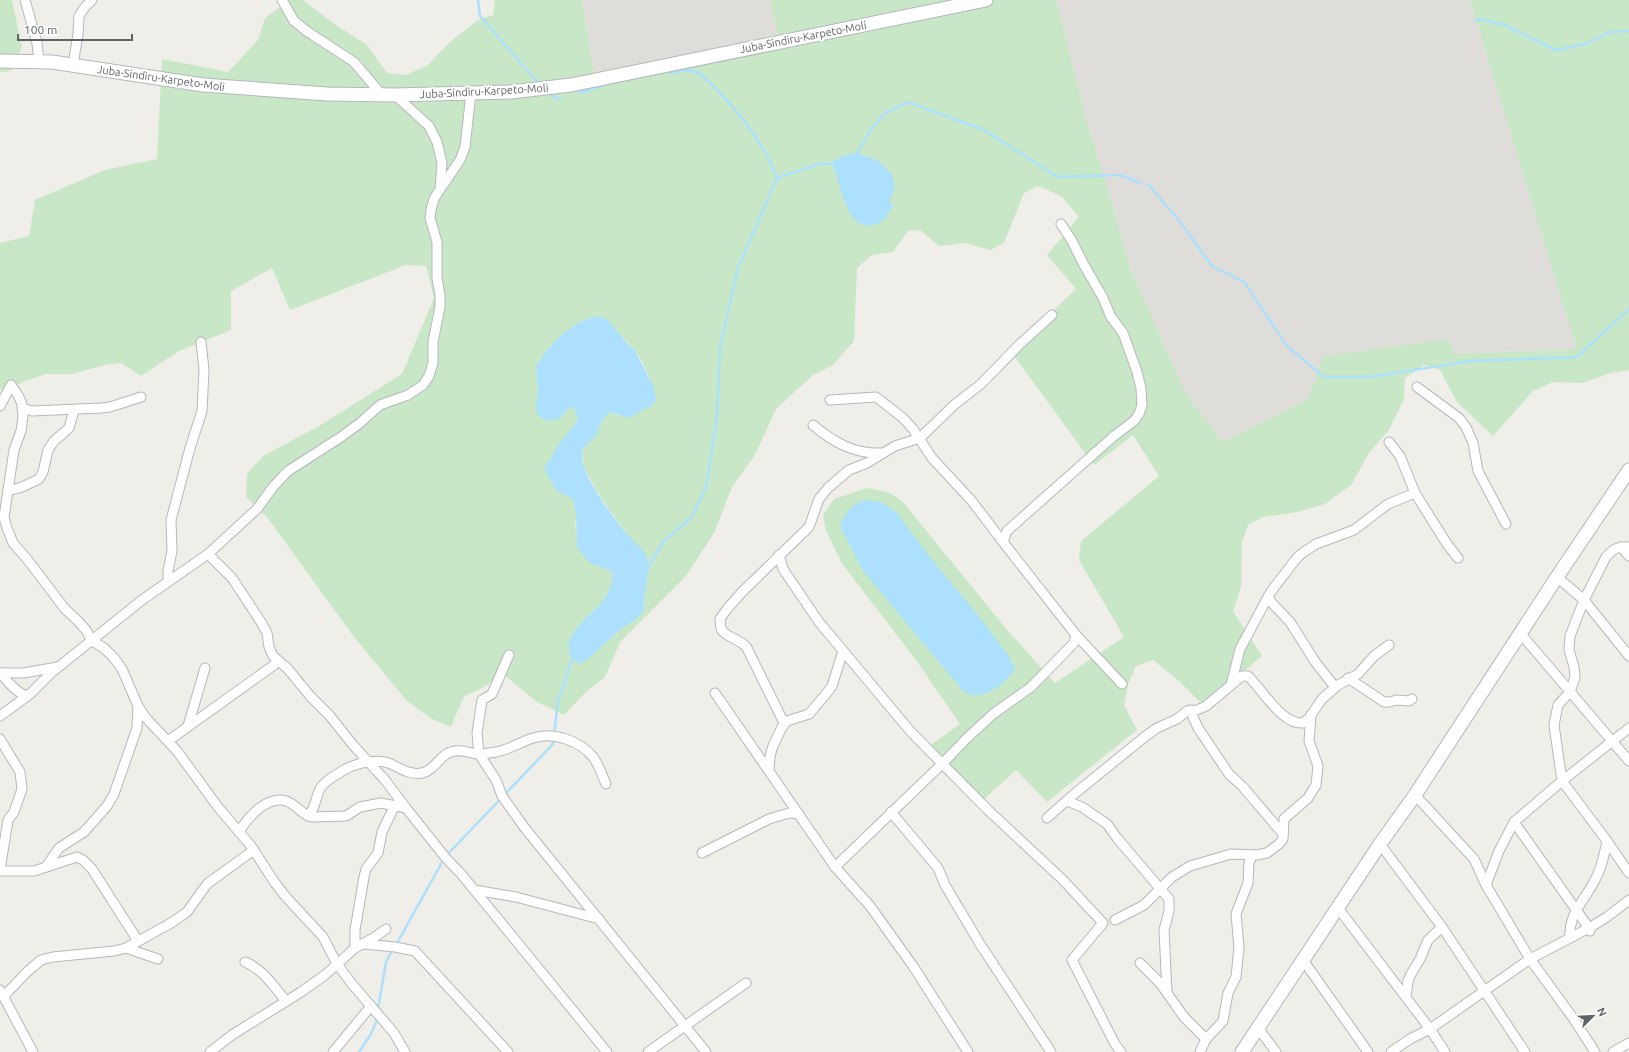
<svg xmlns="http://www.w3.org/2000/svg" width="1629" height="1052" font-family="Ubuntu,sans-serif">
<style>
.industrial{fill:#dfddda}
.green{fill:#c8e7c6;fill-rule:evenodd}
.water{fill:#ace0fc}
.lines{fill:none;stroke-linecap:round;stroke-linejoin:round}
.stream{stroke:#ace0fc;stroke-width:2.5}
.street-casing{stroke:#b5b8bb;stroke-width:11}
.secondary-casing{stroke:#b4b7bb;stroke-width:15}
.street{stroke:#fff;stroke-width:9}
.secondary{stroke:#fff;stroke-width:13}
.labels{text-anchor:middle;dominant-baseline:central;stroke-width:4;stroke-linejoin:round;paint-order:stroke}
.street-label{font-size:11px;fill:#5f6367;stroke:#fff}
</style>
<rect width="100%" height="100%" fill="#f0eee8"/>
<!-- industrial -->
<g class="industrial">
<polygon points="582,0 770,0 778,34 594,74"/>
<polygon points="1056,0 1470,0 1578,349 1454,354 1450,339 1308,399 1223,442 1185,392 1129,264 1112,203 1086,119"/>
</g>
<!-- green -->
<g class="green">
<polygon points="0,0 12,0 22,47 11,71 0,72"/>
<path d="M290 0H302L339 27 367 45 387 73 406 75 428 65 451 41 478 20 493 15 495 0H582L594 74 778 34 770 0H1056L1086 119 1112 203 1129 264 1185 392 1223 442 1308 399 1324 356 1450 339 1454 354 1577 349 1470 0H1629V370L1611 373 1582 383 1553 382 1533 391 1493 436 1457 402 1440 370 1424 365 1405 378 1404 399 1389 430 1368 454 1352 484 1325 504 1297 512 1263 517 1248 525 1242 542 1241 587 1233 611 1262 656 1203 705 1179 681 1153 660 1136 666 1128 684 1124 705 1137 730 1047 802 1016 770 982 801 931 745 960 724 918 663 841 562 826 530 823 515 834 499 867 488 888 492 902 501 1008 631 1055 683 1124 637 1079 560 1081 541 1159 476 1133 435 1094 465 1011 352 1076 289 1047 255 1079 217 1061 196 1038 186 1024 193 1004 243 990 250 965 243 939 246 920 230 908 231 893 252 872 255 857 268 854 341 833 365 813 375 776 409 755 455 732 487 714 533 686 576 620 642 605 677 586 692 564 715 537 702 504 675 478 690 464 696 451 727 430 718 406 700 354 637 267 517 246 497 247 474 263 456 319 426 402 374 434 298 426 266 406 265 290 310 272 268 231 291V330L179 351 141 376 121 363 104 365 72 374H46L0 390V243L29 236 35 200 105 170 157 159 162 59 228 72 258 40 265 18ZM861 155H866L852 216 832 162ZM598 316C611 327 623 337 634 349 643 359 654 388 656 400L620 416 610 412 602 420 596 434 585 445 582 454 584 467 596 490 608 508 628 535 644 553 648 569 644 591V611L633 622 623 627 588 659 577 628 604 601 612 586 613 572 603 568 575 529 576 515 573 499 557 491 578 417 574 408 570 407 559 419 536 404 538 392 536 366C551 343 570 322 598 316Z"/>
</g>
<!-- water -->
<g class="water">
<path d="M857 153 877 160 891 173 895 187 890 199 892 207C888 216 883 223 873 225 864 227 856 222 851 215 844 203 837 177 832 162L843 156Z"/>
<path d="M598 316 608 320 626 342 635 350 654 388 656 400 651 406 628 418 610 412C607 415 604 418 602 421 599 425 599 431 596 435 591 442 583 445 582 454 580 474 615 520 628 535 633 541 641 547 645 554 653 570 642 592 644 611L633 622 623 627 588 659 580 664 571 659 568 644C571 639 573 633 577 628 594 607 611 603 613 572L590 563 577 548 576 515 573 499 557 491 544 469 559 444 576 423 578 417 574 408 570 407 559 419 545 421 536 412V404L538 392 536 366C551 343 570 322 598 316Z"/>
<path d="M863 500 881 502 896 512 929 556 981 619 1010 658 1015 669C1008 681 989 697 973 695 970 695 967 693 964 692L863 571 840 526C845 513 850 506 863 500Z"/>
</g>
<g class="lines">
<!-- stream -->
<g class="stream">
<polyline points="478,0 480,16 540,85"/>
<polyline points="1476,19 1502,24 1556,50 1586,44 1610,32 1629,31"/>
<polyline points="548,92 557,99 561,99"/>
<polyline points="579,93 608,84"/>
<polyline points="856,155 872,128 885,113 908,102 984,130 1058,177 1120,175 1141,183"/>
<polyline points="777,178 819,164 834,163"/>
<polyline points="1148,184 1181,223 1212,266 1244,282 1287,346 1324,377 1369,377 1471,361 1577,357 1629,309"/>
<path d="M646 571 664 541 691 518 706 487 717 418 720 348 738 268 777 178C764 144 743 116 717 90 711 84 704 75 696 72 689 69 679 71 672 73L666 71"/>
<polyline points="396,945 445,857 553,744 558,701 573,657"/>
<polyline points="378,1009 386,962 393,949"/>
<polyline points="359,1052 371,1034 378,1018"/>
</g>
<!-- street casing -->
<g class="street-casing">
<g id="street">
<polyline points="25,0 37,43 39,61"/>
<polyline points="282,0 294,21 308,32 354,62 381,94"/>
<polyline points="73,65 78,34 79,16 85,7 92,0"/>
<polyline points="441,188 460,160 465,147 471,93"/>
<polyline points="1417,387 1459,418 1466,427 1473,443 1478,471 1506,524"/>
<polyline points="830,400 876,397 903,418 913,429 932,458 971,500 1003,542"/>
<polyline points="0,406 11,385 18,395 22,404 23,416 21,431 14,450 4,517 7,528 13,543 27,559 65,609 77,620 86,630 92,641 104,648 114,658 122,669 138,706 146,718 177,751 218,807 251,846 275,883 286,897 323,937 337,964 352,984 394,1033 405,1052"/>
<polyline points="22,408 32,411 101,408 110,407 141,397"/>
<path d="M813 425C833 442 854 454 881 453"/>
<polyline points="1389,442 1400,456 1415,493 1447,544 1458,558"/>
<polyline points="8,491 22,487 39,479 43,472 48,450 54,441 69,428 74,410"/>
<polyline points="1621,547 1629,556"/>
<path d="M1629 547C1618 546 1613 549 1606 557L1584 600 1570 636 1569 650 1574 667 1575 677 1570 692 1558 705 1554 725 1562 781 1607 841 1629 873"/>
<polyline points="208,554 232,578 261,622 267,633 269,647 273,656 288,669 310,696 330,716 353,745 385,780 406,808 445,857 462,875 607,1052"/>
<polyline points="779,555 783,569 819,622 911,732 988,810 1062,879 1103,923 1072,960 1115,1044 1121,1052"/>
<polyline points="1557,577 1584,600 1629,656"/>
<polyline points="168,580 168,571 172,551 171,520 190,448 202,411 204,370 201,342"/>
<polyline points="1268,597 1272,603 1290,622 1316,663 1335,687"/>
<polyline points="1521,634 1629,761"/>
<polyline points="1076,635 1122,684"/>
<polyline points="509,655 492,694 482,700 477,733 479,754 496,780 502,796 524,827 706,1052"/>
<polyline points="0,673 23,673 58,667"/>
<path d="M1 673C8 683 15 691 26 696"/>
<polyline points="1348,678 1384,702 1389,702 1397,700 1409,701 1412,699"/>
<polyline points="1231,685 1240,649 1270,593 1296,559 1301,554 1316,544 1354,530 1388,504 1415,493"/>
<polyline points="715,693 835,867 870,906 913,966 968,1052"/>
<polyline points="1190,710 1198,728 1229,774 1243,787 1283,834"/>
<polyline points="0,716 30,694 51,673 142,600 208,554 257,509 273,487 288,471 341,437 360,423 380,405 408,395 423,385 429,376 433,363 433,342 440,307 440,295 437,278 437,242 430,218 431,210 434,199 440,189 442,163 437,142 429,126 395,95"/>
<path d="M784 723 747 648C740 638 726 638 721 629L720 619 727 609 742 592 809 527 819 499 828 488 849 470 867 463 895 446 920 438 954 405 981 384 1020 344 1052 315"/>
<polyline points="188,726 205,668"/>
<polyline points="0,739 20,772 22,789 14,812 8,820 0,870"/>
<polyline points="168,741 274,665"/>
<polyline points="769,770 770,756 773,746 782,727 787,721 809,714 826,694 832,686 843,651"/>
<polyline points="1415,795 1474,859 1486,885 1530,959 1573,1018 1595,1052"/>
<polyline points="1067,801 1082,807 1107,824 1117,838 1169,899 1169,911 1164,930 1167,993"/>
<polyline points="891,812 938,868 945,885 980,944 1051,1052"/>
<path d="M308 816C310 813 313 810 314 806 317 799 317 792 322 786 327 780 337 774 344 770 356 763 378 758 391 764 401 769 410 775 422 773 433 771 439 758 448 753 458 748 469 753 478 754 484 754 491 753 496 752 509 750 520 742 533 738 553 731 580 741 593 757 599 765 602 775 606 784"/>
<path d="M1047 818 1073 795 1147 735 1157 728 1177 719 1187 711 1197 710 1206 706 1242 676H1248C1262 689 1282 725 1303 723L1309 718 1322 699 1338 685 1358 674 1374 656 1389 645"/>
<polyline points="1514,822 1589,928 1590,931"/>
<path d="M239 832C247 818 267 795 286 801 296 804 302 815 312 817L346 816 360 807 381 803 406 808"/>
<polyline points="1380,844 1442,927 1525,1052"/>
<polyline points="702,853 769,819 789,813 799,814"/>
<polyline points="46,867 59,848 84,832 107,806 114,794 137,728 138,706"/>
<polyline points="835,867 942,764 966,739 993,714 1031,687 1074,643 1076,635 1003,542 1007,531 1114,436 1134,421 1139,414 1142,405 1141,388 1137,372 1123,333 1111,317 1102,296 1084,265 1072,241 1061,224"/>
<polyline points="0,871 34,871 77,857 83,860 92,869 138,941"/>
<polyline points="1486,885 1499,851 1514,822 1562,781 1629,728"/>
<polyline points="475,890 516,897 599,919"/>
<polyline points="1338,908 1430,1029 1445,1052"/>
<polyline points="1115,920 1144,905 1172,877 1190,866 1231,854 1257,855 1267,853 1279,844 1283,839 1284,819 1308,798 1316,785 1318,766 1309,741 1311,715"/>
<path d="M1570 938C1568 914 1585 900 1595 880 1602 868 1604 855 1607 841"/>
<polyline points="364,944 395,947 415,951 508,1052"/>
<polyline points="126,948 158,959"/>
<polyline points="355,948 355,930 364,877 366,869 378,853 382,832 395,805"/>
<polyline points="1303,960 1368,1052"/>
<path d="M245 962C263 969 274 987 286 1001"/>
<polyline points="1140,963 1160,983 1184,1017 1206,1039"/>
<polyline points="0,990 33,1052"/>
<polyline points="4,996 27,972 41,960 53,957 114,951 126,948 171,923 187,912 207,884 254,850"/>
<polyline points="1406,997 1408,981 1411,974 1420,959 1428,940 1442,927"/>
<polyline points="1258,1028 1276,1052"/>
<polyline points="210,1052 232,1035 301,992 325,975 355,948 375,937 386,929"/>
<polyline points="333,1052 371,1006"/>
<polyline points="648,1052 746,983"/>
<polyline points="1200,1052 1206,1039 1223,1021 1228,993 1236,977 1239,947 1236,914 1248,883 1249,863 1252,855"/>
<polyline points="1391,1052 1410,1039 1430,1029 1530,959 1589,928 1607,917 1629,900"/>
<polyline points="1613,1052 1629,1043"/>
</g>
</g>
<!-- secondary casing -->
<g class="secondary-casing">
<g id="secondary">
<polyline points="0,61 52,62 203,85 327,94 395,95 511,92 571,85 986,0"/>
<polyline points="1242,1052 1380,844 1415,795 1557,577 1629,470"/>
</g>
</g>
<!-- street -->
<use href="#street" class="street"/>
<!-- secondary -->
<use href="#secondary" class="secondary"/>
</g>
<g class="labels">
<!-- street labels -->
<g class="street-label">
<text transform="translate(803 37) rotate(-11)">Juba-Sindiru-Karpeto-Moli</text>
<text transform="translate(161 78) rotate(8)">Juba-Sindiru-Karpeto-Moli</text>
<text transform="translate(484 91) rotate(-3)">Juba-Sindiru-Karpeto-Moli</text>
</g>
</g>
<!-- north arrow -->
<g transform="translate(1593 1016) rotate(66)" stroke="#ffffff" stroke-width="3" paint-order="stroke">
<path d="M0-3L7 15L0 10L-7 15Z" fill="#5f6367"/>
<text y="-6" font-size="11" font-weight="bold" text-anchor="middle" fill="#5f6367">N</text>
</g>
<!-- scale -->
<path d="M18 34v6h114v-6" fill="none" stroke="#5f6367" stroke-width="2"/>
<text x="24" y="34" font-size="12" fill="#5f6367" stroke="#ffffff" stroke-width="3" paint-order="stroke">100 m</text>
</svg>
